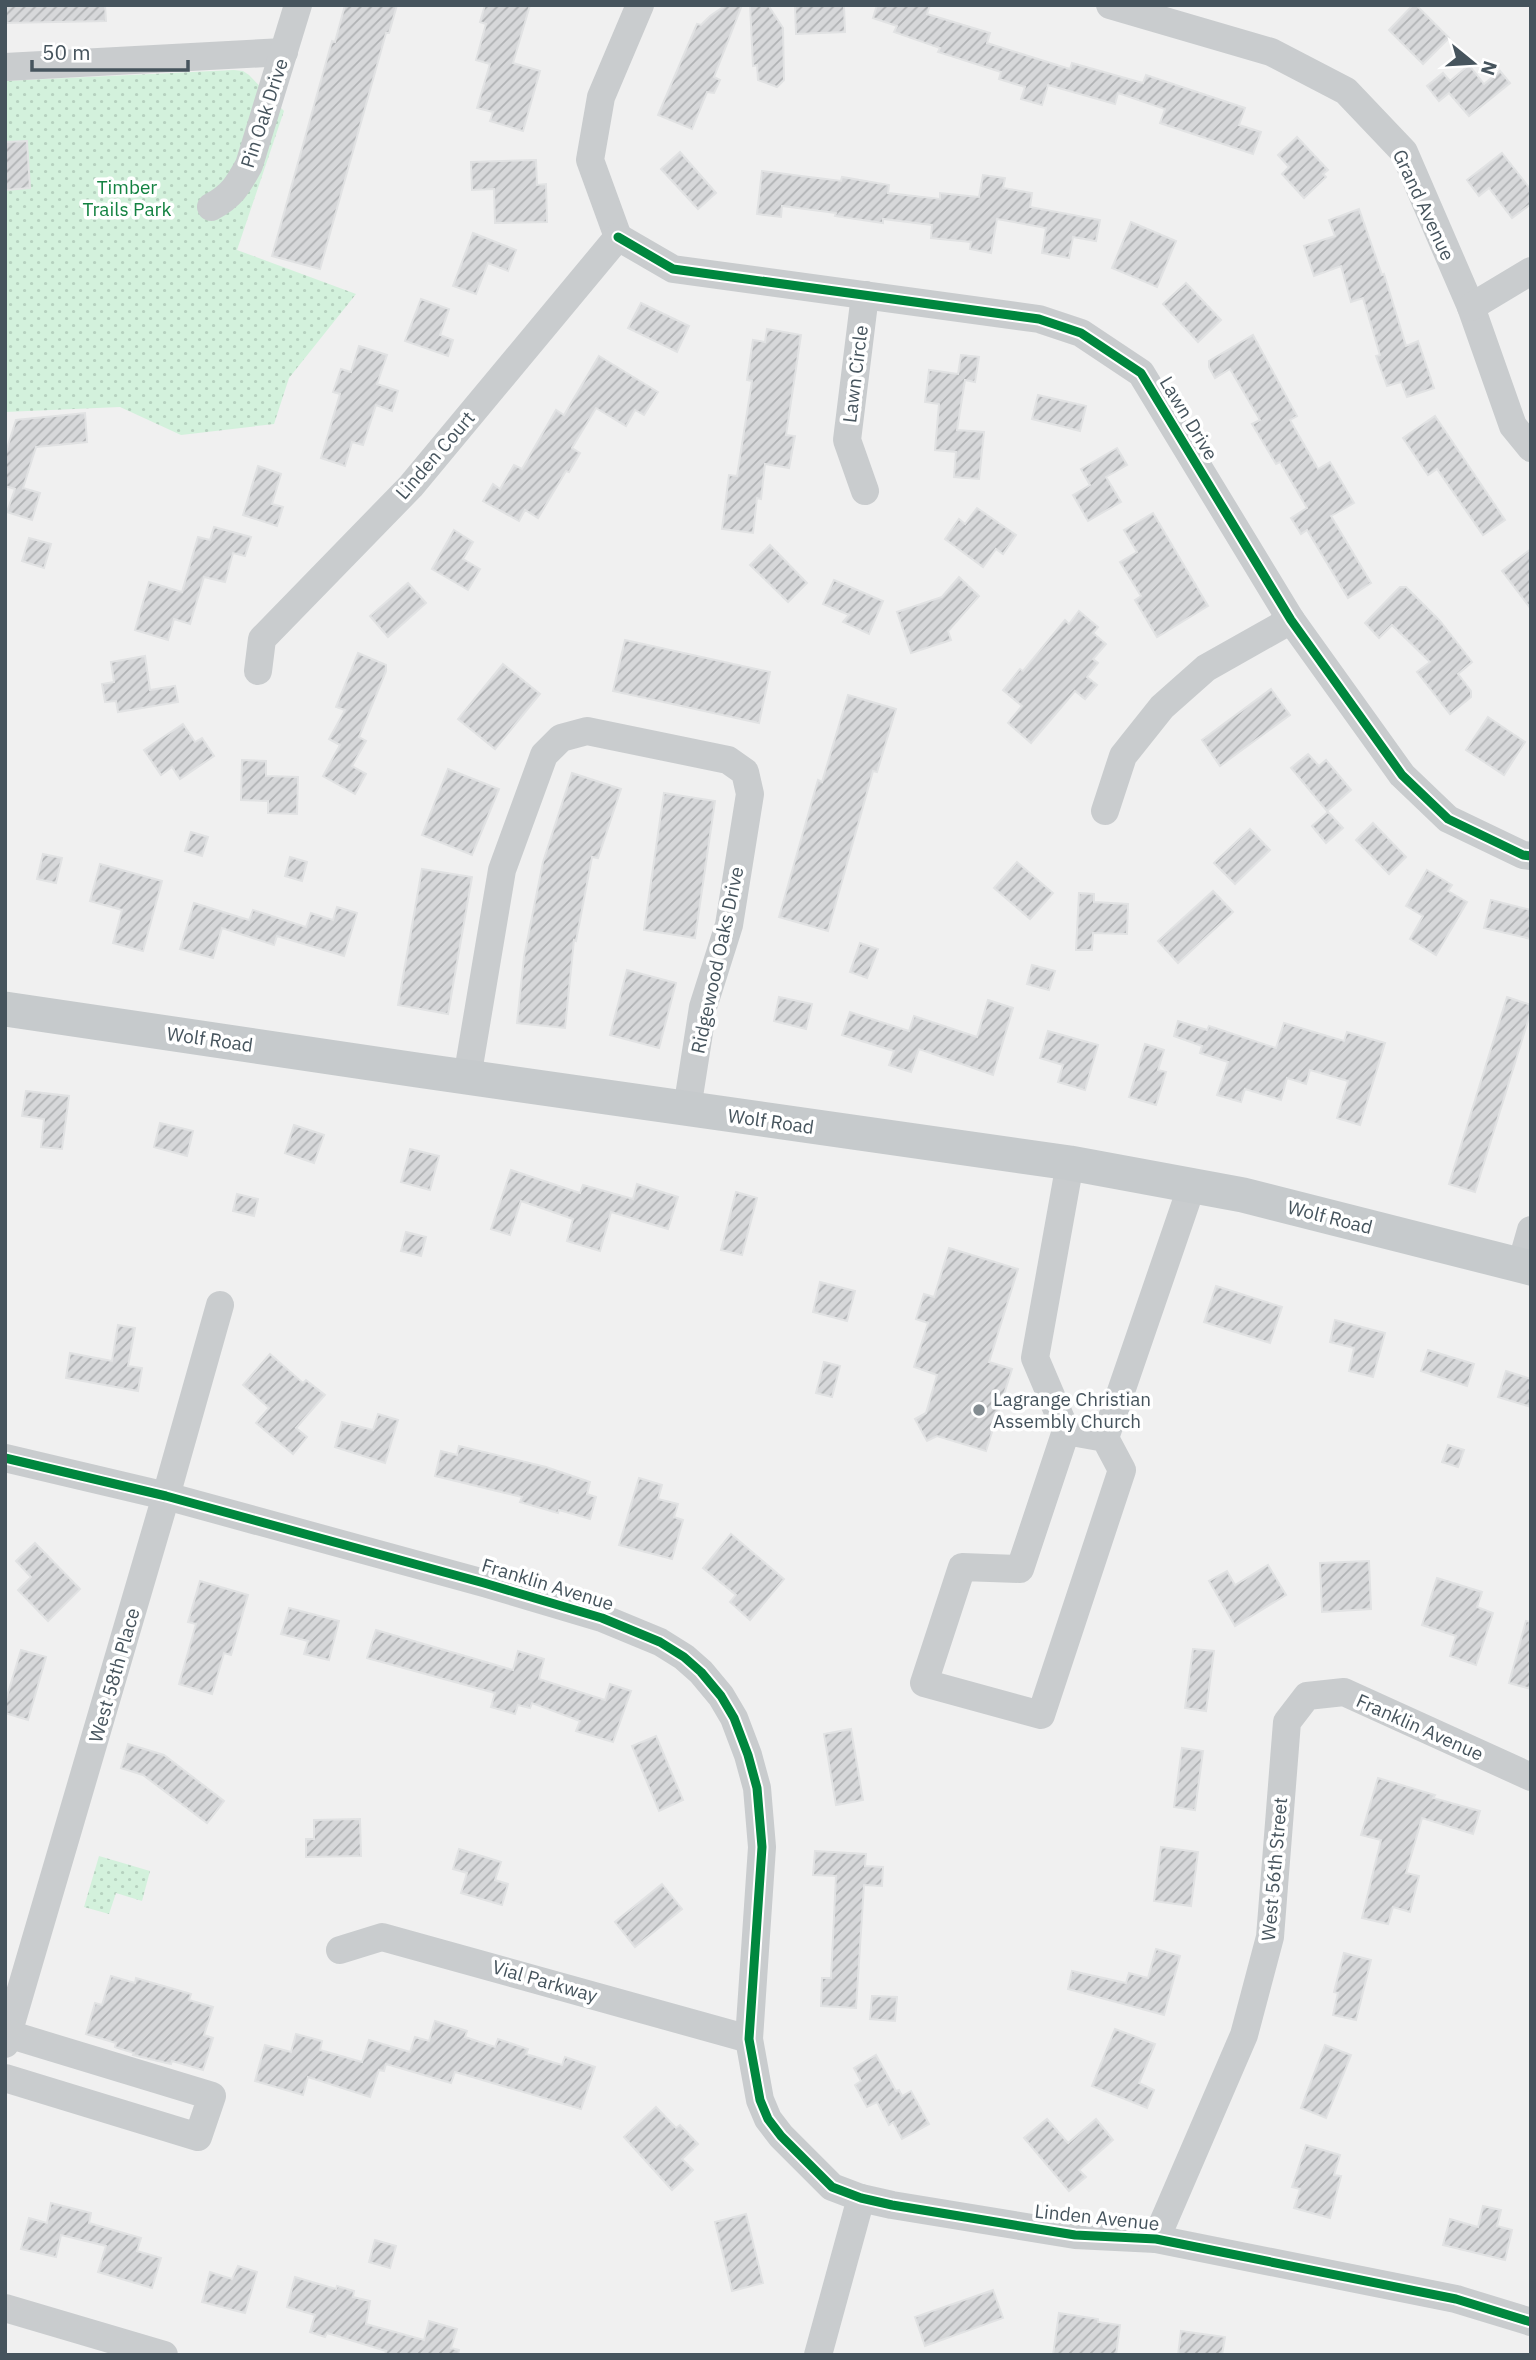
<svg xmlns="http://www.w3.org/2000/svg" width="1536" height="2360" font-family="'IBM Plex Sans',sans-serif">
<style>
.park{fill:url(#park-dots)}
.building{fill:url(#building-hatch);stroke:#e1e2e3;stroke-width:2}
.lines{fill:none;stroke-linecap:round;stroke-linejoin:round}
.minor{stroke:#c9ccce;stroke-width:28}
.major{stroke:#c6cacc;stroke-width:35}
.cycleway-casing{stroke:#fff;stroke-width:13}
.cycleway{stroke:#00873e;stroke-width:9}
.poi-dot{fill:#828b90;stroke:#fff;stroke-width:2.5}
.labels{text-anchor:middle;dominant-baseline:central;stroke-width:7;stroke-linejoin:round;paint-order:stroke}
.street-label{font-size:19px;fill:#46545d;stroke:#fff}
.park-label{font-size:19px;fill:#138241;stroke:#fff}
.poi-label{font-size:19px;fill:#46545d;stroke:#fff;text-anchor:start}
</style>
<defs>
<pattern id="park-dots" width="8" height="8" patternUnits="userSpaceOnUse" patternTransform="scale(1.75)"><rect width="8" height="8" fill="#d3f1dc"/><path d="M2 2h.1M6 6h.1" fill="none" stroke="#b6d1bf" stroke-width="1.8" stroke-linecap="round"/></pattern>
<pattern id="building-hatch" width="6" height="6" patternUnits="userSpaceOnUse" patternTransform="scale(1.75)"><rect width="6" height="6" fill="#d7d8da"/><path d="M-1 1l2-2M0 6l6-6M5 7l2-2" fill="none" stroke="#b0b2b4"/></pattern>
</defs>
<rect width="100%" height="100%" fill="#f0f0f0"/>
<!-- park -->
<g class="park">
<polygon points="234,70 243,71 249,75 284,111 237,250 356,294 289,378 274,424 181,435 120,407 5,412 5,81"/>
<polygon points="99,1856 150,1871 142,1901 116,1893 109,1914 84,1907"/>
</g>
<!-- building -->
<g class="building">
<polygon points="5,5 105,5 106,21 5,23"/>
<polygon points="345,5 397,5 389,33 386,33 320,269 272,256 332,41 335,42"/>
<polygon points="485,5 530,5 513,63 540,71 523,131 490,121 493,112 477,108 490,64 476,60 486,24 480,22"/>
<polygon points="726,5 742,5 714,77 720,80 714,93 707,92 692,129 658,115 697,24 701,25 710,16"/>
<polygon points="750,5 768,5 783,28 784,80 777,87 758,80 757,65 753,66"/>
<polygon points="795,5 844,5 845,32 796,34"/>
<polygon points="877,5 930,5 927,14 990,33 987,43 1070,69 1072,63 1143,83 1146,75 1245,108 1239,125 1261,132 1253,154 1160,123 1165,109 1118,93 1115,104 1048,85 1042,105 1021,99 1025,87 999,79 1001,72 938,52 940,48 894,32 897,26 873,18"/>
<polygon points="1413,5 1416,5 1449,38 1423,64 1389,30"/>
<polygon points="1469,65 1484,84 1500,71 1510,83 1469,116 1449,93 1439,101 1427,86 1443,73 1450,81"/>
<polygon points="1297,137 1328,170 1323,174 1326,177 1304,198 1282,174 1289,167 1278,155"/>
<polygon points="27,141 30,188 5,190 5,142"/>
<polygon points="680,152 716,193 698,209 661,169"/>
<polygon points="1502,153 1531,190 1531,204 1512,218 1489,188 1479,196 1467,180"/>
<polygon points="536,160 537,185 546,184 547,222 495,223 494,189 472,190 471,162"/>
<polygon points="762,171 841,181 842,177 889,185 888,193 940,199 940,193 979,197 983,175 1005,178 1003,188 1032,193 1030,207 1100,220 1096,241 1073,237 1069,258 1042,253 1046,228 997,219 991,253 970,249 971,242 931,238 932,225 883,219 883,223 835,216 836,213 782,206 781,217 757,214"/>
<polygon points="1359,209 1382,275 1384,274 1406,346 1418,341 1434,388 1407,397 1401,382 1387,386 1376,356 1380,355 1363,298 1351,302 1341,266 1314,276 1304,246 1335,236 1329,220"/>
<polygon points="1131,222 1176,241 1157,287 1112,268"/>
<polygon points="473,233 516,250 508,271 488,263 476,294 453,286"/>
<polygon points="1186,283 1221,320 1198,342 1163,304"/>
<polygon points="421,299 449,309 440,335 453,340 448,356 405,341"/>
<polygon points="641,303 689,326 677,352 628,328"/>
<polygon points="767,329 801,335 786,435 795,436 789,468 765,464 761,499 757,498 753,533 722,529 729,475 737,476 752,381 747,380 753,340 765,342"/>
<polygon points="1253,335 1297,416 1290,420 1318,469 1330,462 1354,503 1331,516 1371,583 1348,598 1307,530 1301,534 1291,518 1307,508 1280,462 1276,464 1252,424 1260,420 1230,369 1215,378 1209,367 1209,361"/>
<polygon points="359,346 387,355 377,384 398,391 392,411 376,405 363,445 352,442 345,466 321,458 340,394 333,392 341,369 351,372"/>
<polygon points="961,355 979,357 975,382 965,380 957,430 984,432 979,479 954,477 956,452 935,450 939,404 925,402 929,370 958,374"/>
<polygon points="599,356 658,392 644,415 635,410 626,426 596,408 572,448 580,453 569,472 566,471 538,518 525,510 519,521 483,501 493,484 500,489 514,465 522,469 556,410 564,415"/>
<polygon points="1038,395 1086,406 1080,431 1032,419"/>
<polygon points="85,413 87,442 36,447 23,488 40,493 32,520 7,512 15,489 5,486 5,455 16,420"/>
<polygon points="1435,416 1505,520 1483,535 1437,469 1428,475 1403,438"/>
<polygon points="1117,448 1127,465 1106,477 1121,502 1088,521 1073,495 1090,485 1081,469"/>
<polygon points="258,466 281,474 272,504 283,507 277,526 243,515"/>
<polygon points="977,508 1016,535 1003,554 996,549 983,567 945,539 959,519 965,524"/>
<polygon points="1153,513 1208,606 1157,637 1135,600 1141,596 1120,562 1137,552 1124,530"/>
<polygon points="214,527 251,537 245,556 233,553 225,582 204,577 190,624 174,619 168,640 135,630 149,582 182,592 198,537 210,540"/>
<polygon points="454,530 473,542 463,559 480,569 468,590 432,569"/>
<polygon points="29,538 51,544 44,568 22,561"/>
<polygon points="770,545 807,583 788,602 750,565"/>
<polygon points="1531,549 1531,609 1502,571"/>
<polygon points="959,577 979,596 948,631 951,640 911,653 897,612 942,597"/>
<polygon points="834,580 883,601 869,634 843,622 849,615 823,604"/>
<polygon points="408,583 426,603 388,637 370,616"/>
<polygon points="1400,587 1406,587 1440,621 1472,662 1458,674 1471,691 1471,697 1450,714 1417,672 1430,662 1392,625 1379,638 1365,623"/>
<polygon points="1079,611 1098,627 1093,633 1106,644 1093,659 1098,663 1087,677 1097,685 1085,699 1075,691 1031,743 1008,723 1022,706 1003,690 1020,669 1023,671 1065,620 1069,624"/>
<polygon points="625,640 770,672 759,723 613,691"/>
<polygon points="358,653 386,665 386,671 359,737 366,741 352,766 366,774 355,794 323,776 340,745 329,739 345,710 336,707"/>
<polygon points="145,656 150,690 175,686 178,702 118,712 116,701 105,702 102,684 114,682 111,662"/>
<polygon points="503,664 540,694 495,749 458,719"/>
<polygon points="1271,689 1290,715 1220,766 1202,740"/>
<polygon points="848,695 896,709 877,772 873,771 828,931 779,917 818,780 822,782"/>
<polygon points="1488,717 1525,742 1504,775 1466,750"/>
<polygon points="183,724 195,742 202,738 214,756 180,779 172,767 161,775 144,750"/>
<polygon points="1308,754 1319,766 1326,760 1351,790 1327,811 1291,768"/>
<polygon points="242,760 266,761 266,776 298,777 297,814 268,813 268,801 241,800"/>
<polygon points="448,769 499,789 472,855 422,835"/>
<polygon points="572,773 621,789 598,858 592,857 576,941 574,940 565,1028 517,1023 524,957 543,862"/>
<polygon points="664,793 715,801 695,938 644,930"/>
<polygon points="1328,812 1343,828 1326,843 1312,826"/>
<polygon points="1373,823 1406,857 1389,874 1356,840"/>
<polygon points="1250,829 1270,850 1235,884 1214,863"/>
<polygon points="191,832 208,837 202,856 185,851"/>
<polygon points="43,854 62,858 56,883 37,879"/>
<polygon points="290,857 307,862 302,881 285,876"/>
<polygon points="1017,862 1053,893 1030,919 994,888"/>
<polygon points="100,864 162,881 143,951 113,943 122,910 90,901"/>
<polygon points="422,869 472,877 448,1014 398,1005"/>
<polygon points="1427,870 1452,885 1448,891 1467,902 1436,955 1410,939 1423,916 1406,906"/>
<polygon points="1213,891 1233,912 1178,963 1158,941"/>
<polygon points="1079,893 1094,894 1094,902 1128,904 1127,934 1093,933 1092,950 1076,950"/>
<polygon points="1491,900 1531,910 1531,939 1484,928"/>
<polygon points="194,903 249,920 253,910 306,927 311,913 333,920 337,907 357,913 344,956 277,936 274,945 222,928 213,958 180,949"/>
<polygon points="860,943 878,949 867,978 850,972"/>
<polygon points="1032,965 1055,971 1049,990 1027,984"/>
<polygon points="627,970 676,983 659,1048 610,1035"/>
<polygon points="779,997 812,1004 806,1029 774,1021"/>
<polygon points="1507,997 1531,1005 1531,1011 1475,1192 1449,1184"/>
<polygon points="988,1000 1013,1008 993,1075 919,1049 911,1072 889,1065 894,1051 842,1035 850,1012 909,1031 914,1016 977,1037"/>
<polygon points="1178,1021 1207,1030 1209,1026 1276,1048 1284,1023 1344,1041 1347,1032 1385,1043 1360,1125 1337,1118 1348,1081 1310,1070 1306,1084 1287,1078 1281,1100 1245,1089 1241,1102 1217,1095 1228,1062 1200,1053 1202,1046 1174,1036"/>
<polygon points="1048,1031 1098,1045 1085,1090 1058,1082 1063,1065 1040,1058"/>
<polygon points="1145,1044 1164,1050 1158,1070 1166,1072 1156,1105 1129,1097"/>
<polygon points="26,1091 69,1096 62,1149 41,1147 44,1119 22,1116"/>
<polygon points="160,1123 193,1131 187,1156 154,1147"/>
<polygon points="294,1125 324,1135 314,1163 285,1153"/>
<polygon points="410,1149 439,1156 430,1190 401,1182"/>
<polygon points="511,1170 580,1193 583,1185 633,1199 637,1184 678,1197 668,1229 611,1212 600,1251 567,1241 573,1219 521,1201 510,1235 491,1229"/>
<polygon points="736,1192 757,1198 742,1255 721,1250"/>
<polygon points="237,1194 258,1199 254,1216 233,1211"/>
<polygon points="406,1232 426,1237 421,1256 401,1251"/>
<polygon points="949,1248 1018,1269 989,1362 1012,1369 986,1451 937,1436 927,1441 915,1419 926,1413 937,1375 914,1367 928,1323 916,1319 924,1294 934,1297"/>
<polygon points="820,1282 855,1291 847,1321 813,1312"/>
<polygon points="1216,1286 1282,1307 1270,1343 1204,1322"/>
<polygon points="1335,1320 1385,1333 1373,1377 1349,1371 1354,1348 1330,1342"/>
<polygon points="118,1325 135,1328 128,1366 142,1368 138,1391 66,1378 70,1353 112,1361"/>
<polygon points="1428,1350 1474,1364 1467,1386 1421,1371"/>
<polygon points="270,1354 303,1383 306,1380 325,1395 296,1428 307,1437 293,1454 256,1423 269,1408 243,1385"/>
<polygon points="824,1362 840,1366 832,1397 816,1393"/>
<polygon points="1506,1371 1531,1379 1531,1407 1498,1397"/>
<polygon points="378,1414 398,1420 385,1463 335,1447 342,1422 373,1430"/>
<polygon points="1448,1445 1464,1450 1458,1467 1442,1462"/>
<polygon points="459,1446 546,1467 590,1482 587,1494 596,1497 590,1519 559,1510 558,1513 520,1502 522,1497 435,1476 441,1451 457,1455"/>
<polygon points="639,1478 662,1485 658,1499 678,1504 674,1517 683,1520 672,1559 619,1545"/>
<polygon points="731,1534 784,1579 750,1620 730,1602 736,1595 703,1568"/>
<polygon points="35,1543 80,1589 48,1621 18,1590 31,1577 16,1561"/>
<polygon points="1369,1561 1371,1609 1322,1612 1320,1563"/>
<polygon points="1268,1565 1286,1595 1235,1626 1209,1581 1227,1571 1235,1585"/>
<polygon points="1437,1578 1482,1592 1477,1607 1493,1613 1476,1665 1450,1656 1456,1636 1422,1625"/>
<polygon points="200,1581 248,1595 231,1655 224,1653 212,1694 179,1684 196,1624 188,1622"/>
<polygon points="289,1608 339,1621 329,1660 304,1654 308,1641 281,1634"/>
<polygon points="1526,1621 1531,1622 1531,1689 1509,1683"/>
<polygon points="376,1630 513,1670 518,1651 544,1659 539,1679 605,1700 610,1684 631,1691 613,1742 576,1731 580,1721 532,1703 530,1708 518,1705 515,1714 491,1707 495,1693 367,1658"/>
<polygon points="1193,1649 1214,1651 1206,1711 1185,1708"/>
<polygon points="21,1650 46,1657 28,1720 5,1713 5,1703"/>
<polygon points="851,1729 863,1800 836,1805 824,1734"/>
<polygon points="656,1736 683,1800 659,1811 632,1746"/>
<polygon points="128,1744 164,1755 224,1801 207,1823 143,1775 121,1768"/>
<polygon points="1182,1748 1203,1751 1195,1810 1174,1807"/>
<polygon points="1378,1778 1435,1795 1433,1798 1480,1811 1473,1834 1422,1818 1406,1873 1419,1876 1410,1912 1393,1907 1388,1924 1362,1918 1381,1840 1361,1835"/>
<polygon points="360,1819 361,1856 306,1857 306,1839 314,1839 314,1820"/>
<polygon points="1161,1847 1198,1852 1191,1906 1154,1901"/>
<polygon points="459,1849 501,1862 495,1880 508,1884 502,1905 461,1893 467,1873 453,1869"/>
<polygon points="815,1851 866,1854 865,1866 883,1867 882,1886 864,1885 856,2008 821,2006 822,1978 831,1978 836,1876 813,1875"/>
<polygon points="662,1884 682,1909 635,1947 615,1922"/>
<polygon points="1156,1949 1180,1956 1164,2015 1068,1989 1072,1971 1126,1983 1129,1973 1148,1978"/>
<polygon points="1344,1953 1371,1960 1356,2020 1333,2015 1338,1993 1334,1992"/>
<polygon points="111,1976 135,1983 136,1978 191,1994 189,2000 213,2007 204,2035 213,2038 203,2070 172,2061 171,2064 133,2055 134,2053 115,2047 116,2043 86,2034 95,2003 102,2005"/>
<polygon points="872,1996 897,1997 895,2021 870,2019"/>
<polygon points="435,2021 467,2031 465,2037 495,2047 498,2039 528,2049 526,2054 562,2065 565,2057 595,2067 581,2109 455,2072 451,2083 386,2064 384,2071 379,2070 370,2097 308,2077 303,2095 255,2081 265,2045 291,2052 296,2034 322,2041 320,2050 362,2062 369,2040 410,2052 415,2037 429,2041"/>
<polygon points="1115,2029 1155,2044 1139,2083 1154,2090 1147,2108 1092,2086"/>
<polygon points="1325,2045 1351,2055 1326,2118 1301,2108"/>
<polygon points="876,2055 896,2091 899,2090 902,2096 911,2091 929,2124 902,2139 893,2122 889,2125 877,2102 867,2107 855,2085 861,2081 854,2068"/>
<polygon points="656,2107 676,2128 680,2125 698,2144 682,2159 693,2170 672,2190 624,2137"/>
<polygon points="1047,2119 1068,2143 1096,2119 1113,2140 1079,2170 1086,2177 1069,2191 1024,2138"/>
<polygon points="1306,2145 1340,2155 1334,2175 1341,2176 1330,2218 1294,2208 1300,2189 1292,2187"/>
<polygon points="51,2203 91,2213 89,2223 141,2238 137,2251 161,2258 152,2288 98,2272 106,2246 61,2235 56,2257 21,2249 29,2218 47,2223"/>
<polygon points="1483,2206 1501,2210 1497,2226 1512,2230 1505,2260 1443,2245 1450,2219 1478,2227"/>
<polygon points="746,2214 763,2283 732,2291 715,2222"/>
<polygon points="375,2240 396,2246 390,2268 369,2262"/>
<polygon points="238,2266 257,2272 245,2313 202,2302 210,2272 232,2279"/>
<polygon points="295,2277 336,2289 337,2286 354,2291 353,2297 370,2301 366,2324 424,2340 429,2321 457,2329 451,2348 459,2350 458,2355 385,2355 386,2351 327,2333 325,2337 310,2332 315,2315 287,2307"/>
<polygon points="993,2290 1003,2318 925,2346 915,2317"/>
<polygon points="1059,2313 1098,2319 1098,2322 1120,2325 1116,2355 1053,2355"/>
<polygon points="1181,2331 1225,2337 1222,2355 1178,2355"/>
</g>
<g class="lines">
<!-- minor -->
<g class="minor">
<polyline points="1110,5 1271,52 1346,91 1404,152 1471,307 1513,426 1531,448"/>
<polyline points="5,67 284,52"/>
<path d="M211 207C232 196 238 185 249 165L298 5"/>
<polyline points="618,237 673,269 1039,319 1081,333 1141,373 1291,620 1402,775 1448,819 1523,855 1531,856"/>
<polyline points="618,237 590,160 601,97 640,5"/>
<polyline points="865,295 847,440 865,491"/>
<polyline points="1471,307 1531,271"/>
<polyline points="258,671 262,639 411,486 618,237"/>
<polyline points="1105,811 1123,756 1162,707 1206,668 1291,620"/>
<polyline points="467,1078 502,870 544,755 561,738 587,731 728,760 745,772 750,794 729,925 703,1007 687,1109"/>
<polyline points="1521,1265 1531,1230"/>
<polyline points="1066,1431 1035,1358 1070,1163"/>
<polyline points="1105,1438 1066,1431 1020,1569 962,1567 924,1683 1041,1715 1122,1470 1105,1438 1192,1185"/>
<polyline points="5,1458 166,1496 484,1583 602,1618 660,1642 684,1657 701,1672 721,1696 734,1718 748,1755 757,1788 762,1847 749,2039 760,2100 768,2119 781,2136 832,2187 861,2198 892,2205 1075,2235 1156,2239 1456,2299 1531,2322"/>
<polyline points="340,1950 382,1937 749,2039"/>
<polyline points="5,2044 166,1496 220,1305"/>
<polyline points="5,2078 198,2137 212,2096 8,2034"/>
<polyline points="1156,2239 1244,2035 1270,1937 1287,1722 1307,1696 1344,1692 1531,1777"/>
<polyline points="5,2308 164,2355"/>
<polyline points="818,2355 861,2198"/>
</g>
<!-- major -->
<polyline class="major" points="5,1009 417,1070 1070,1163 1243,1195 1531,1268"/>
<!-- cycleway casing -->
<g class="cycleway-casing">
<g id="cycleway">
<polyline points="618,237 673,269 1039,319 1081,333 1141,373 1291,620 1402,775 1448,819 1523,855 1531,856"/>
<polyline points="5,1458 166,1496 484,1583 602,1618 660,1642 684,1657 701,1672 721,1696 734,1718 748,1755 757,1788 762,1847 749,2039 760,2100 768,2119 781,2136 832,2187 861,2198 892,2205 1075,2235 1156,2239 1456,2299 1531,2322"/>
</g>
</g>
<!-- cycleway -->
<use href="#cycleway" class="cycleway"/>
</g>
<!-- markers -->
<circle class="poi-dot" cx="979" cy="1410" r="7"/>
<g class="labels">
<!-- street labels -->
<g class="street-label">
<text transform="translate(264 113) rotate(-72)">Pin Oak Drive</text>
<text transform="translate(1424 205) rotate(65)">Grand Avenue</text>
<text transform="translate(855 374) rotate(-83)">Lawn Circle</text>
<text transform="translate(1189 418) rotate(59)">Lawn Drive</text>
<text transform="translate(435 455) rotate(-49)">Linden Court</text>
<text transform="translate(717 960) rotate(-78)">Ridgewood Oaks Drive</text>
<text transform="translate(210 1039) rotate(8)">Wolf Road</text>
<text transform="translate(771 1121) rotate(8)">Wolf Road</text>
<text transform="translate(1330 1217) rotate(14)">Wolf Road</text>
<text transform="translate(548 1584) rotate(17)">Franklin Avenue</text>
<text transform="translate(114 1675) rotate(-74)">West 58th Place</text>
<text transform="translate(1420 1727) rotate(24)">Franklin Avenue</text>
<text transform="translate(1274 1869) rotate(-85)">West 56th Street</text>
<text transform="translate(545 1981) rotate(16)">Vial Parkway</text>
<text transform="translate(1097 2217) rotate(6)">Linden Avenue</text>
</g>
<!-- park labels -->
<g class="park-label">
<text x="127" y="187">Timber<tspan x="127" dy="22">Trails Park</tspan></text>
</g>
<!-- poi labels -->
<g class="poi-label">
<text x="993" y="1399">Lagrange Christian<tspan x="993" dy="22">Assembly Church</tspan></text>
</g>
</g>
<!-- border -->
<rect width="1536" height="2360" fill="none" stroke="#46545d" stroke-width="14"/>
<!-- north arrow -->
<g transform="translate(1473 63) rotate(108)" stroke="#ffffff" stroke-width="5" paint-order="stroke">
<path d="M0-5L12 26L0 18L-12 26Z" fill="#46545d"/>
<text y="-10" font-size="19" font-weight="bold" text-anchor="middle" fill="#46545d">N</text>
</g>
<!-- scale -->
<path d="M32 60v10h156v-10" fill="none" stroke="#46545d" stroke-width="3.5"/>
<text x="42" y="60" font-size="21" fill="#46545d" stroke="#ffffff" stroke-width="5" paint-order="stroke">50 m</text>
</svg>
